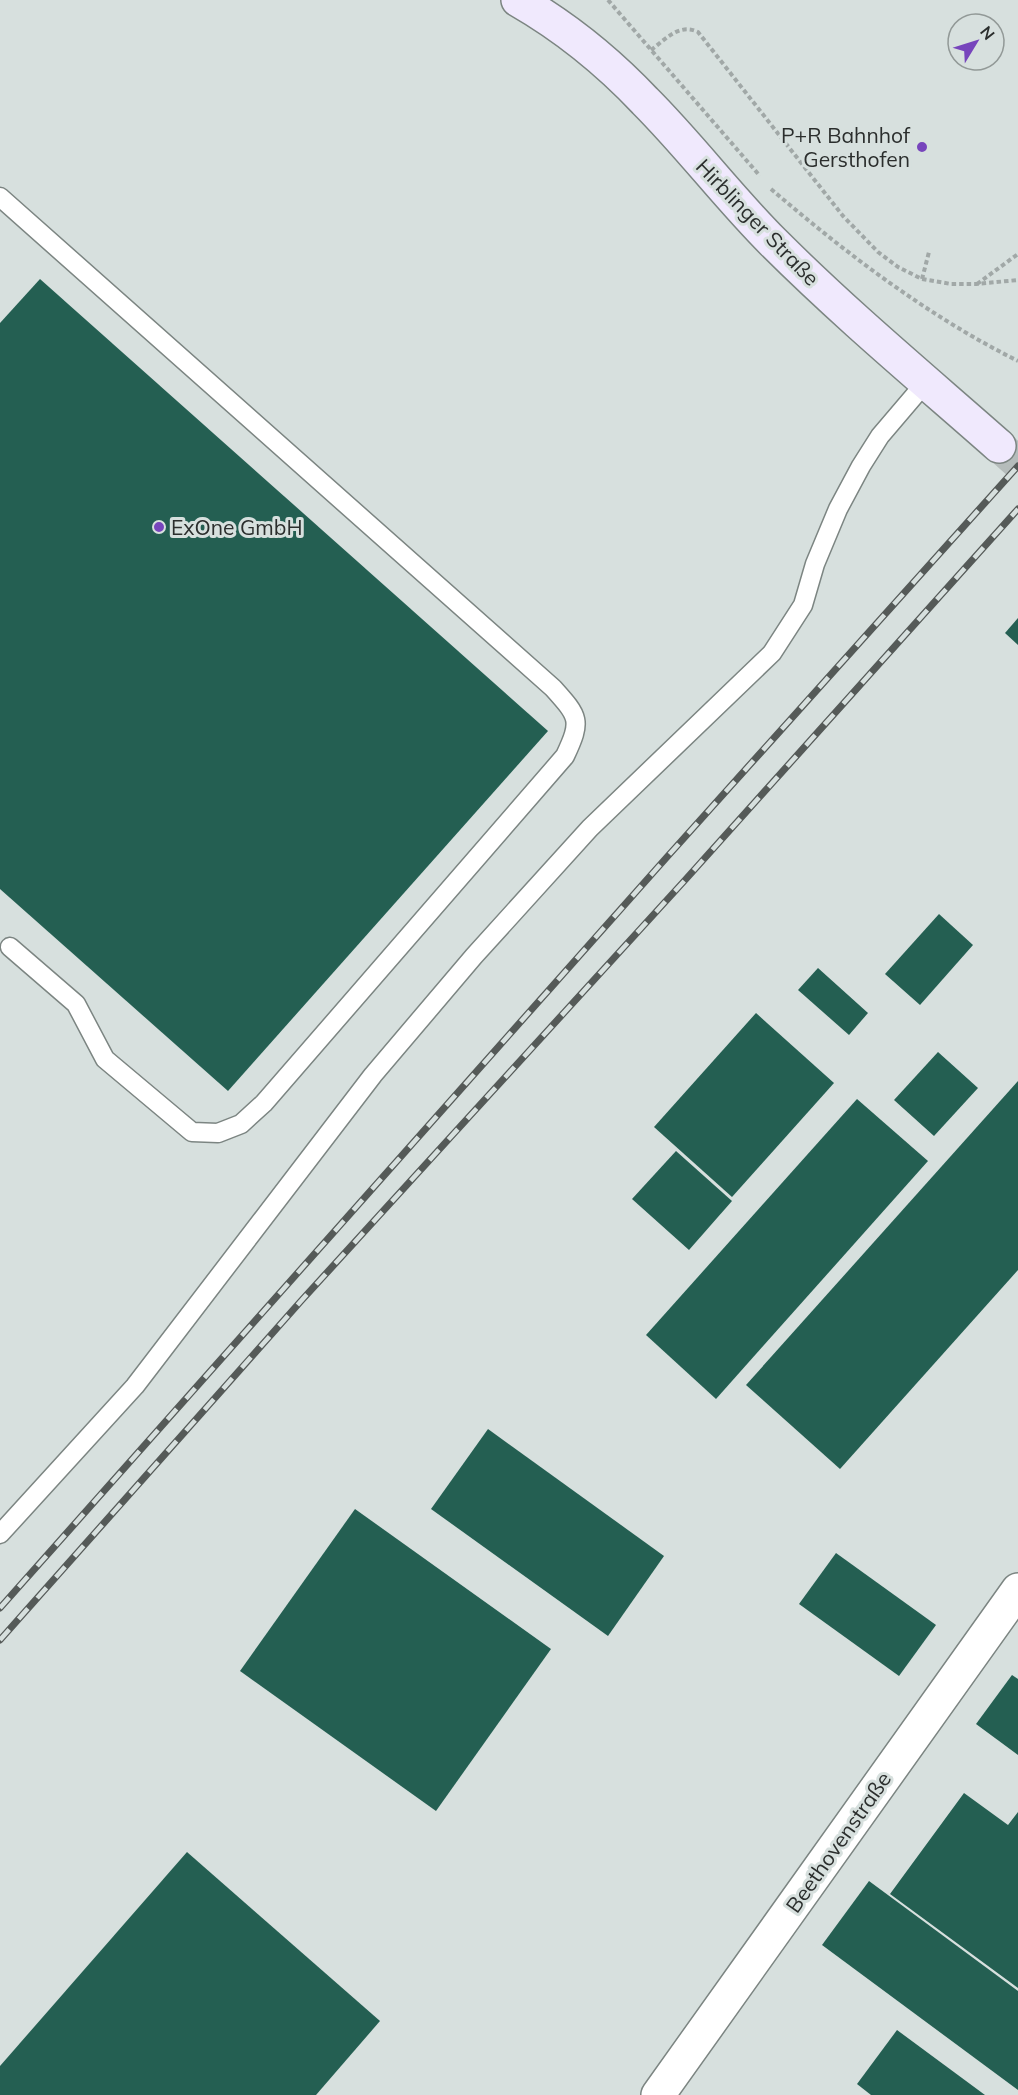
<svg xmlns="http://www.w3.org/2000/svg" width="1018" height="2095" font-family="Mulish,sans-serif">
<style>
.building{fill:#245f52}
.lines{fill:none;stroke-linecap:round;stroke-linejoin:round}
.secondary-tunnel{stroke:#b5bcbb;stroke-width:33;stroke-dasharray:33 16;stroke-linecap:butt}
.service-casing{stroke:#7c8582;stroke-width:21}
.minor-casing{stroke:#7c8582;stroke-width:36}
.secondary-casing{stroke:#7c8582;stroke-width:36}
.path{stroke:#a1a8a7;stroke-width:4;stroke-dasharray:4.5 3;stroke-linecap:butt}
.service{stroke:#fff;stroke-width:18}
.minor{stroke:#fff;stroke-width:33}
.secondary{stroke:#f0e9fd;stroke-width:33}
.rail-casing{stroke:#555a58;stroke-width:7}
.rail{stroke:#d7e0de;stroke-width:4.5;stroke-dasharray:14;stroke-linecap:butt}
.poi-dot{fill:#7745bc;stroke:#d7e0de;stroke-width:2}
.labels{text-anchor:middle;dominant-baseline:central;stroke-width:6;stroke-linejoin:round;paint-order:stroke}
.poi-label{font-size:21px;fill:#2b2e2d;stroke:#d7e0de;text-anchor:end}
.street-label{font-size:21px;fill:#2b2e2d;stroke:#d7e0de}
</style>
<rect width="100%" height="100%" fill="#d7e0de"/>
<!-- building -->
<g class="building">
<polygon points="40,279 548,731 228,1091 0,889 0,323"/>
<polygon points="1018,618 1018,645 1005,633"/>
<polygon points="939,914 973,945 920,1005 885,974"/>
<polygon points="818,968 868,1013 849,1035 798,990"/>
<polygon points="756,1013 834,1083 732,1197 654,1127"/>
<polygon points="938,1052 978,1088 934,1136 894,1100"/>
<polygon points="1018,1081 1018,1270 840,1469 746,1385"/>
<polygon points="857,1099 928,1161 716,1399 646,1335"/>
<polygon points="676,1151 732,1201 689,1250 632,1199"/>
<polygon points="488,1429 664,1556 608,1636 431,1509"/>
<polygon points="355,1509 551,1649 436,1811 240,1671"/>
<polygon points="836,1553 936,1625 899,1676 799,1604"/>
<polygon points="1012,1675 1018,1679 1018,1755 976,1724"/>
<polygon points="964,1793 1008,1825 1018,1812 1018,1988 890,1894"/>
<polygon points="187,1852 380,2021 316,2095 0,2095 0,2066"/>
<polygon points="869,1881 1018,1991 1018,2090 822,1945"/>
<polygon points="897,2030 985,2095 871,2095 857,2084"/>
</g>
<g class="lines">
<!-- secondary-tunnel -->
<polyline class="secondary-tunnel" points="999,446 1018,463"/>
<!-- service casing -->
<g class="service-casing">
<g id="service">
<path d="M0 197 553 688C579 717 582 720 565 756L264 1103 241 1124 218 1133 192 1132 105 1059 76 1004 10 947"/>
<polyline points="0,1534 135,1386 373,1075 474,956 590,828 772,653 803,605 815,564 838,509 861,466 880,436 926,382"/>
</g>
</g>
<!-- minor casing -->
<g class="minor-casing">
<polyline id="minor" points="658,2095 1018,1590"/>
</g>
<!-- secondary casing -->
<g class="secondary-casing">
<path id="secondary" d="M518 0C565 27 608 62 645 101 690 146 728 197 773 242 845 314 923 379 999 446"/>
</g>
<!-- path -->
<g class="path">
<polyline points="608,0 760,176"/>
<path d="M651 50C666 39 679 23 698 32L843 216 878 252 898 267 922 279 951 284H976L1018 280"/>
<path d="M771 189C847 254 928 316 1018 361"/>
<polyline points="922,279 929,252"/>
<polyline points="977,284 1018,254"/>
</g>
<!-- service -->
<use href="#service" class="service"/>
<!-- minor -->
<use href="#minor" class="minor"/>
<!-- secondary -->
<use href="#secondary" class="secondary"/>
<!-- rail casing -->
<g class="rail-casing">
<g id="rail">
<polyline points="0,1608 667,857 1018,466"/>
<polyline points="0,1640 301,1301 686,879 1018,509"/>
</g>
</g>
<!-- rail -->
<use href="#rail" class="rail"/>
</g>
<!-- markers -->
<g class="poi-dot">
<circle cx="922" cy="147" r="6"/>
<circle cx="159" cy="527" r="6"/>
</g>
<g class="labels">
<!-- poi labels -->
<g class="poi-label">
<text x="910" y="135">P+R Bahnhof<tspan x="910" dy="24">Gersthofen</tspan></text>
<text x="171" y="527" text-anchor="start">ExOne GmbH</text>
</g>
<!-- street labels -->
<g class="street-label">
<text transform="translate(758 222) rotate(46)">Hirblinger Straße</text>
<text transform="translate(838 1842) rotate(-55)">Beethovenstraße</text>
</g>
</g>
<!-- north arrow -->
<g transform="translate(976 42) rotate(52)"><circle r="28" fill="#d7e0de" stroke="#929997" stroke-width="1.5"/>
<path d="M0-4.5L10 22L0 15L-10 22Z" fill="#7745bc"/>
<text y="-9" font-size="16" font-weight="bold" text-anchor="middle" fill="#2b2e2d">N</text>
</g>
</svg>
